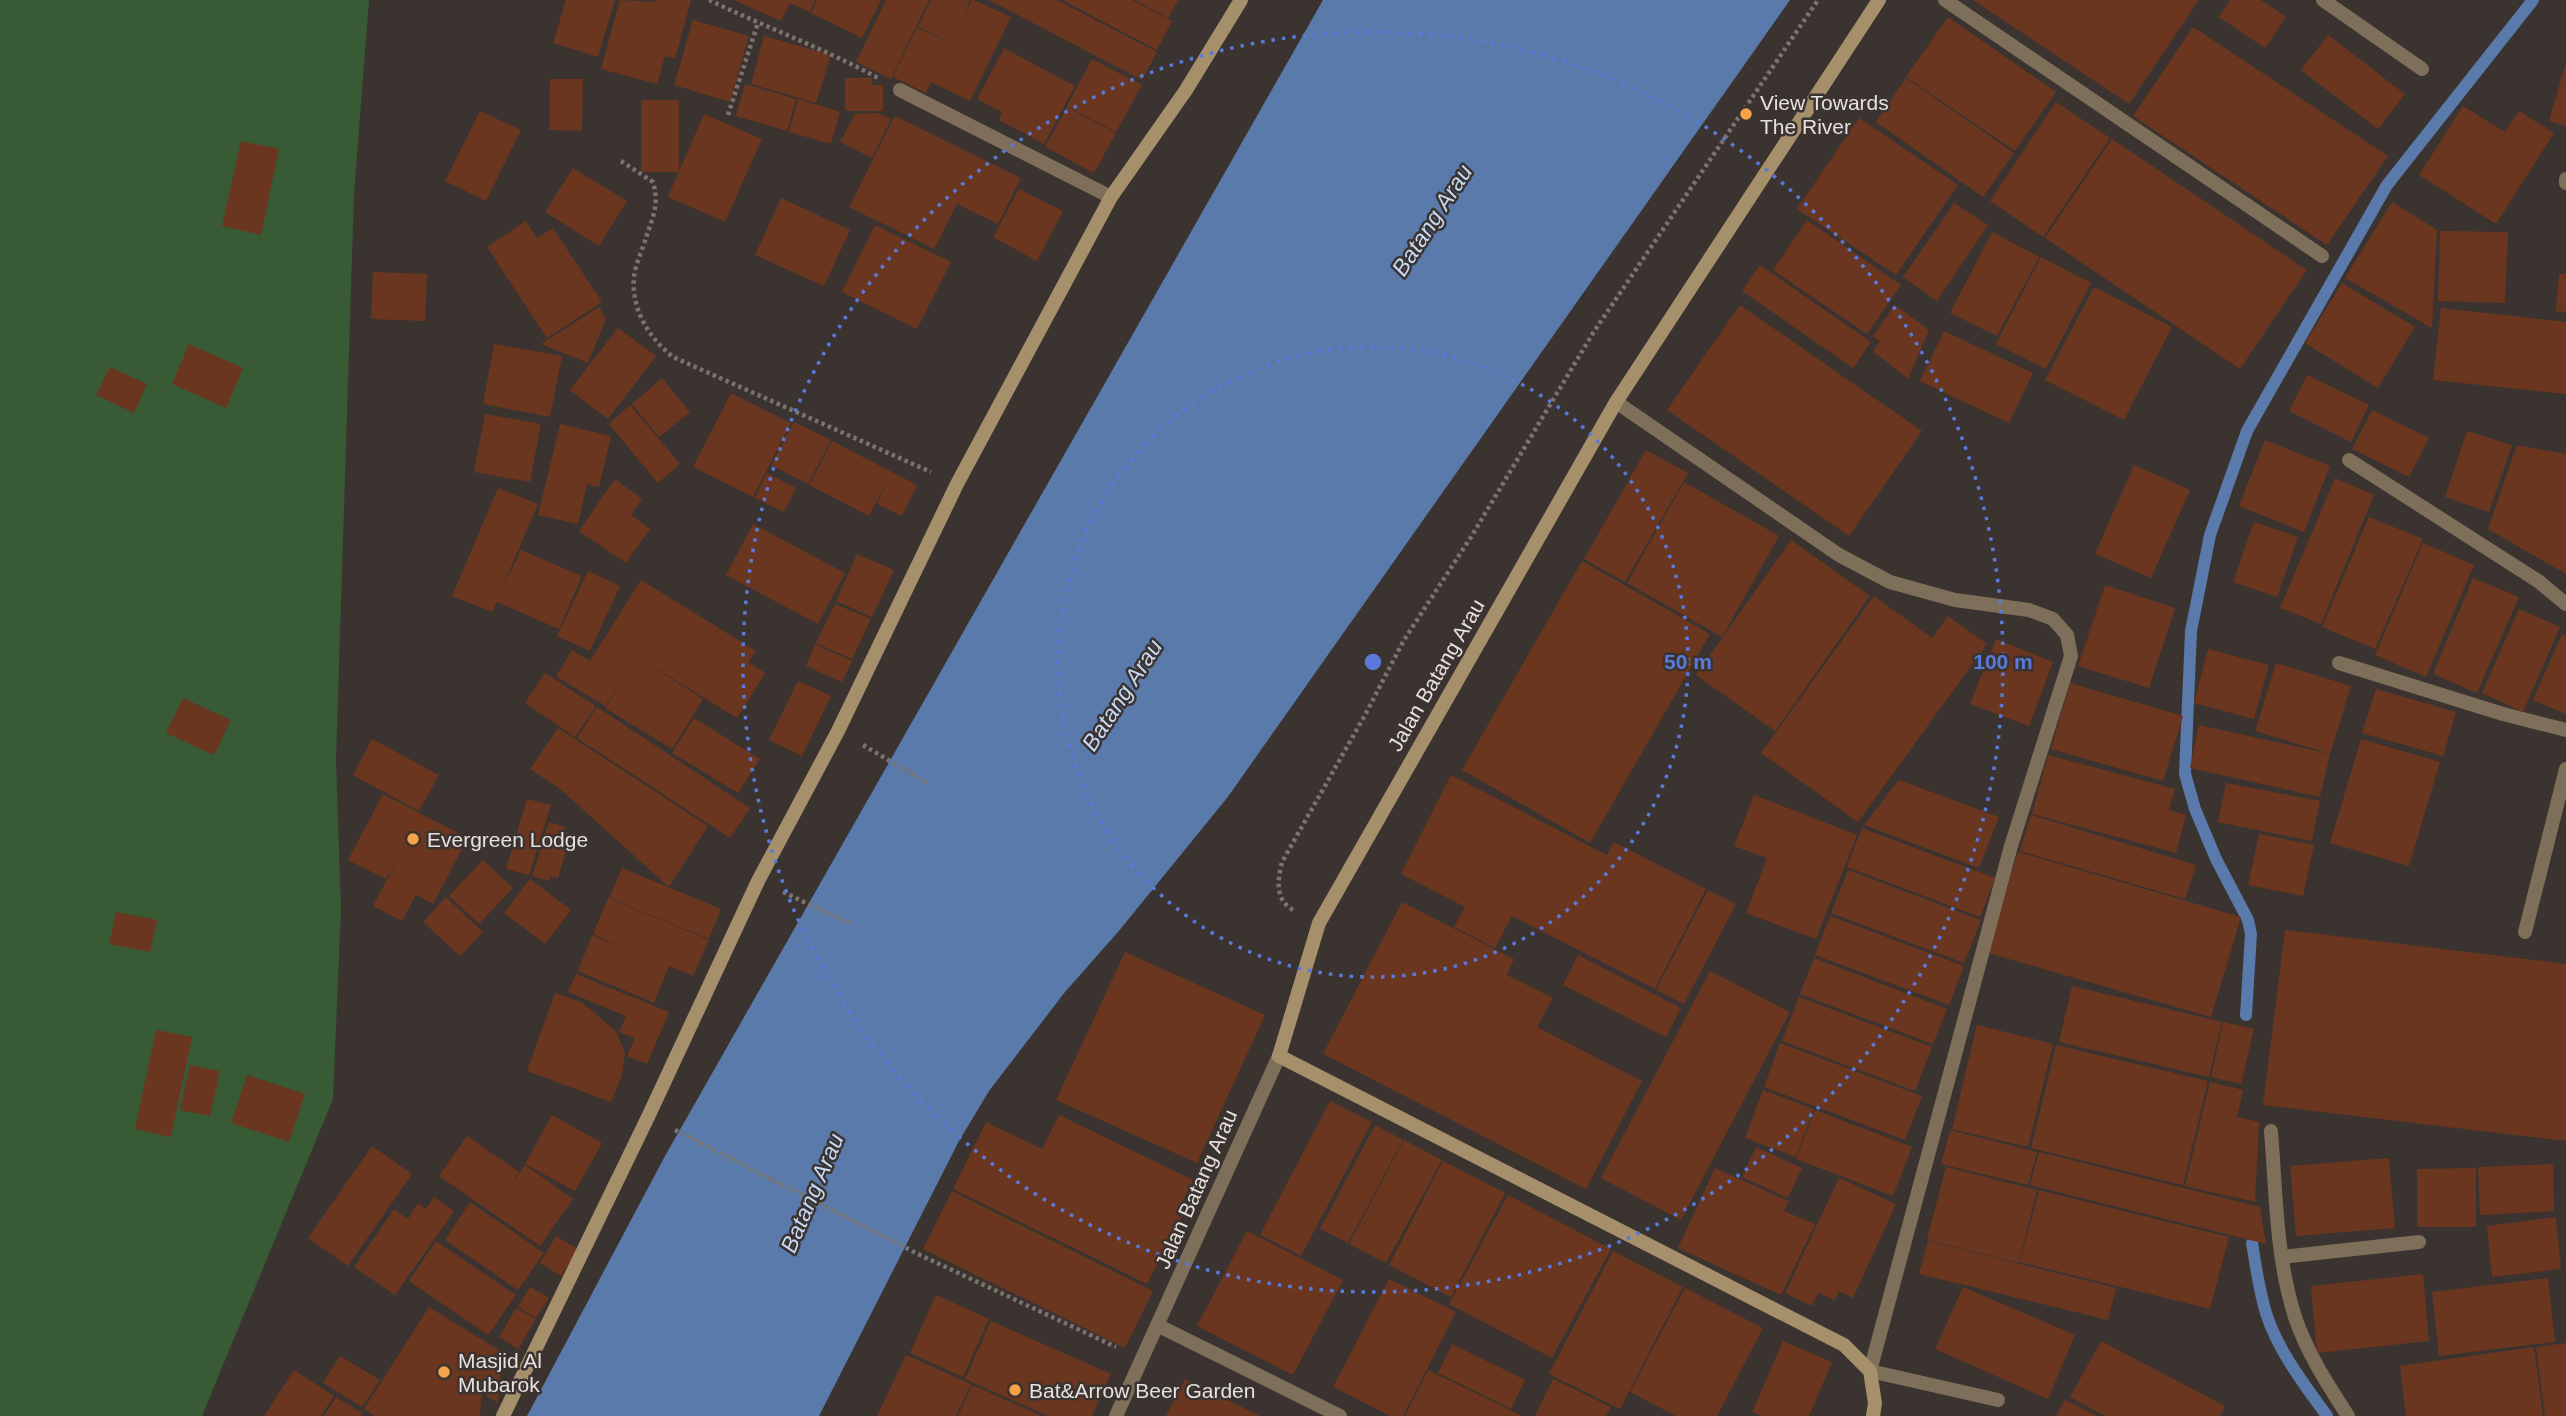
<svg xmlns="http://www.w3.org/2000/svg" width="2566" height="1416" font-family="Arial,sans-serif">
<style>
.green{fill:#385a35}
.water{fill:#597aaa}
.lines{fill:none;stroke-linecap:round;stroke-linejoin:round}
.stream{stroke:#597aaa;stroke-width:12}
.building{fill:#6b361f}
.path{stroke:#7a736f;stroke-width:4.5;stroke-dasharray:3.5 3.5;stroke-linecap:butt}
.lane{stroke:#7d6f59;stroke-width:14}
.street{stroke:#7d6f59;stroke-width:14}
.secondary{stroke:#a68f6b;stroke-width:14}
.ring{fill:none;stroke:#597ada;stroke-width:3.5;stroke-dasharray:3.5 7}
.poi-dot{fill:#f6a247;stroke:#3b332f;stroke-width:2.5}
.labels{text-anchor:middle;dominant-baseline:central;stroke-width:5;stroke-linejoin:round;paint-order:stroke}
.poi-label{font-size:21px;fill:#e6e1de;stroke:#3b332f;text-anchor:start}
.street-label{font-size:21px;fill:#e6e1de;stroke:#3b332f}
.water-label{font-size:23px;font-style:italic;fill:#c5d9f6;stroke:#3b332f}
.centre{fill:#597ada;stroke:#3b332f;stroke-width:3.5}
.ring-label{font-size:21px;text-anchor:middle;font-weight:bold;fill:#597ada;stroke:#3b332f;stroke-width:5;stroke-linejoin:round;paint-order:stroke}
</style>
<rect width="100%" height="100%" fill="#3b332f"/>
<!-- green -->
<polygon class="green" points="0,0 369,0 354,194 336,760 341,909 333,1099 202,1416 0,1416"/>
<!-- water -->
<polygon class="water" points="1323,0 1790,0 1227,798 1118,932 1065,992 989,1091 959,1141 819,1416 527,1416 665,1156"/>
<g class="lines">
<!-- stream -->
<g class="stream">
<polyline points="2246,1015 2251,934 2248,920 2216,859 2195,809 2185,774 2191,631 2210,535 2247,431 2387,185 2533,0"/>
<path d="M2252 1243C2256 1267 2259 1290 2266 1313 2278 1351 2304 1384 2327 1416"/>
</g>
</g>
<!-- building -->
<g class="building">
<polygon points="566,0 615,0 598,57 553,43"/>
<polygon points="620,0 656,2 656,0 691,0 675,59 665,56 657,84 601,69"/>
<polygon points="734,0 815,0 810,12 790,3 781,21"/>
<polygon points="817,0 881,0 862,38 811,13"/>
<polygon points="886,0 929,0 891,79 856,62"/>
<polygon points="931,0 970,0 963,17 972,0 974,0 1011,17 970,101 931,82 926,93 893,77 917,28 951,43 918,27"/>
<polygon points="989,0 1057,0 1157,52 1142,80"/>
<polygon points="1062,0 1132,0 1172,21 1157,50"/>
<polygon points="1135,0 1178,0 1168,18"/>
<polygon points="1973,0 2199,0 2129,104"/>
<polygon points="2230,0 2261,0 2286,17 2265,48 2219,17"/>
<polygon points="1948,17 2056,92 2015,151 1906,77"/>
<polygon points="693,20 749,36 730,102 674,85"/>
<polygon points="2193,27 2388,156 2327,245 2133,116"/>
<polygon points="2328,35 2405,94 2378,129 2301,70"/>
<polygon points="764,36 831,55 816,103 751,84"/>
<polygon points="1004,48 1075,86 1044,144 999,120 1002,112 977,99"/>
<polygon points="1092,59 1142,85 1116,132 1067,106"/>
<polygon points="2565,65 2566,65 2566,126 2549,121"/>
<polygon points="845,78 872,78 872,85 883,85 883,111 845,111"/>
<polygon points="1906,78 2014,153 1983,197 1876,122"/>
<polygon points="550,79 583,79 582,131 549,130"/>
<polygon points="745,84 796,99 787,131 736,116"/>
<polygon points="798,99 840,112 831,144 789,132"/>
<rect x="641" y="100" width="38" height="72"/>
<polygon points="2056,102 2110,138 2043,237 1990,201"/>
<polygon points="2463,106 2505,132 2519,111 2554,133 2496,224 2419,175"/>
<polygon points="1067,107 1116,133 1094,173 1045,147"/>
<polygon points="480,111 521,130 486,201 445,181"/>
<polygon points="878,113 891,119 872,158 840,142 855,114"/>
<polygon points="704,114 762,139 725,222 668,197"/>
<polygon points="895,116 1021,178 998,224 957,204 934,249 849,207"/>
<polygon points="1859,118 1958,185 1896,275 1797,209"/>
<polygon points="2112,139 2307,270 2240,369 2045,238"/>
<polygon points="241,141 279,149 261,235 222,226"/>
<polygon points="573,168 627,201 599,246 545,212"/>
<polygon points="1019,189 1063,211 1037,261 993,237"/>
<polygon points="781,198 850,230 824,286 755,255"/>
<polygon points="2392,202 2437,230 2432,328 2345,278"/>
<polygon points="1954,203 1988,225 1937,301 1903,277"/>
<polygon points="1807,220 1901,285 1867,334 1773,270"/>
<polygon points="526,221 537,238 553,228 602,302 547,338 487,247"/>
<polygon points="875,225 951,262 917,329 842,292"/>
<polygon points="2440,231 2508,232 2505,303 2438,301"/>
<polygon points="1992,232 2039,257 1997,336 1950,313"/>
<polygon points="2041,257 2091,283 2046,369 1996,344"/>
<polygon points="1760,265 1871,342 1853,368 1742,291"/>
<polygon points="373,272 427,274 425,321 371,319"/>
<polygon points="2559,274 2566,274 2566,312 2556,311"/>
<polygon points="2342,283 2415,327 2378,388 2305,343"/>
<polygon points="2094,287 2172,327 2124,420 2045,380"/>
<polygon points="1740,305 1922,431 1849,536 1667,410"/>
<polygon points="1895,305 1929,330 1908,379 1873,351 1880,341 1873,336"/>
<polygon points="599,307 606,319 588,363 541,344"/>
<polygon points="2441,308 2566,322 2566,394 2433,380"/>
<polygon points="618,328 656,356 608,419 570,390"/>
<polygon points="1944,331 2033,373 2009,423 1920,381"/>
<polygon points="189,344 243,368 226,408 172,384"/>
<polygon points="494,344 562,356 550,417 483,404"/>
<polygon points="110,367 147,384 134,413 96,395"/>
<polygon points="2307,375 2369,405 2351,442 2289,411"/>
<polygon points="662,378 690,412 659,437 632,404"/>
<polygon points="731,393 791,423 753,497 693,467"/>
<polygon points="630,405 680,464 658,483 609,424"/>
<polygon points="2372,410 2429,438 2409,477 2352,449"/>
<polygon points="485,414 541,424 530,482 474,472"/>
<polygon points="794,422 831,440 808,484 771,465"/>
<polygon points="560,424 611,436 599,487 587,484 578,524 538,515"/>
<polygon points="2467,431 2512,445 2489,512 2445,497"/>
<polygon points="2265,440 2330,466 2304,532 2239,506"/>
<polygon points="832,441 917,485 902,516 877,504 889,478 869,516 809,485"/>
<polygon points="2517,445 2566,454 2566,574 2488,529"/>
<polygon points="1646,450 1688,473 1625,582 1584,559"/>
<polygon points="2134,465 2190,490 2151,578 2095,554"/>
<polygon points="767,473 796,488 784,512 755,498"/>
<polygon points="2335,478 2374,495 2321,624 2280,608"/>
<polygon points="615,479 642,499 631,515 650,529 626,563 579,531"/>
<polygon points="1684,482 1779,536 1722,637 1627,583"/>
<polygon points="498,488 538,504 502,588 521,550 582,576 559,629 497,602 492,612 452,596"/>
<polygon points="2369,517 2423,539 2375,649 2322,627"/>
<polygon points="2254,522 2298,537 2277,597 2233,582"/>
<polygon points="753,524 845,573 818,624 726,575"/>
<polygon points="1791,540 1870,596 1775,731 1696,675"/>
<polygon points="2423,543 2474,565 2426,677 2375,655"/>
<polygon points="857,554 894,570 872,617 836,601"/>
<polygon points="1582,561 1710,634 1590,843 1462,770"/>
<polygon points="588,571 620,586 590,651 557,636"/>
<polygon points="2473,578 2519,597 2477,693 2433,674"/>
<polygon points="641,580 756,651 748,662 765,673 737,718 636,656 703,699 672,749 605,708 632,665 605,706 556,676 572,650 590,661"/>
<polygon points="2105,585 2175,608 2149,688 2078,666"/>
<polygon points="1874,596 1932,638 1948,616 1987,644 1858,822 1761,753"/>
<polygon points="835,604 871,619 852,659 816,643"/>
<polygon points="2519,609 2560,627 2523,712 2482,693"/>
<polygon points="2562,634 2566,636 2566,714 2533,700"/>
<polygon points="1996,639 2053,662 2029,726 1970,704"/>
<polygon points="815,644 852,661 842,682 806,666"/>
<polygon points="2208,649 2269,665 2254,719 2194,703"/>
<polygon points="2276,663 2351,686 2330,754 2255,731"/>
<polygon points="545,673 596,706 575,737 525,703"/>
<polygon points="798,681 831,696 802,756 769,740"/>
<polygon points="2070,683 2183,716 2163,781 2051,749"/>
<polygon points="2376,689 2456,712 2443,756 2362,733"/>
<polygon points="183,698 231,720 214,755 166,733"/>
<polygon points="597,707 750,808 730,838 577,738"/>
<polygon points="694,718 760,759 738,793 672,753"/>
<polygon points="2199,725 2330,754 2320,797 2190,768"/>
<polygon points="558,728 708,826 669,887 559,788 530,769"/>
<polygon points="372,739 439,775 419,811 353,775"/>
<polygon points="2361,739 2440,762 2409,866 2330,843"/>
<polygon points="2048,755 2175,789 2169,810 2186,815 2176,853 2032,814"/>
<polygon points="1451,775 1607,855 1614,842 1706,889 1655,989 1512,916 1495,948 1454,927 1465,907 1401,874"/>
<polygon points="1899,780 1999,817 1979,868 1864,825"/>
<polygon points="2226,783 2320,801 2312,841 2218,822"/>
<polygon points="383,794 468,838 433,904 416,895 402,921 373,906 401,853 386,879 348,860"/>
<polygon points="1754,795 1857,835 1816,939 1746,913 1767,858 1734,846"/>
<polygon points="527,799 551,805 529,875 506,869"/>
<polygon points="2031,815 2196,865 2185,899 2020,851"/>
<polygon points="549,822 565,827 563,832 571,834 558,878 550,876 549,881 532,876"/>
<polygon points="1862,828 1995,878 1980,917 1847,867"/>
<polygon points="2259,834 2314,845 2303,896 2248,885"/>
<polygon points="2018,852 2241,917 2211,1017 1988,953"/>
<polygon points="483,860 513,888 479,924 449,896"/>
<polygon points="622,868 721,909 709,939 609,898"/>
<polygon points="1848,870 1981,920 1964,963 1831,913"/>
<polygon points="530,879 571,910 545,944 504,913"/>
<polygon points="1708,890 1736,904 1684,1004 1656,990"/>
<polygon points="446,897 483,932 460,956 423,922"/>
<polygon points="608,898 709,940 693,976 669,966 654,1003 578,971 592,935 626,949 593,934"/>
<polygon points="1402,902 1514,959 1507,975 1553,998 1537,1027 1642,1081 1586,1189 1323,1054"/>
<polygon points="116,912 157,920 150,952 109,944"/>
<polygon points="1830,916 1964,966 1949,1005 1815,955"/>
<polygon points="2285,930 2566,964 2566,1141 2263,1105"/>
<polygon points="1125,952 1265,1015 1197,1163 1056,1100"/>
<polygon points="1578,955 1681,1008 1666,1037 1563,985"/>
<polygon points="1814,958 1947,1009 1933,1044 1800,994"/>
<polygon points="1710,971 1790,1012 1681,1220 1601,1178"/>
<polygon points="576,974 669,1012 647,1064 627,1056 635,1038 619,1032 626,1016 568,992"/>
<polygon points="2072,986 2222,1022 2209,1077 2059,1042"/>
<polygon points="555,993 581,1002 616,1031 625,1053 622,1075 611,1102 527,1071"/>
<polygon points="1799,997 1932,1047 1915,1091 1782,1041"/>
<polygon points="2223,1022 2254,1029 2241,1084 2211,1077"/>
<polygon points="1977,1025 2053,1044 2028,1147 1952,1129"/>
<polygon points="156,1030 192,1037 171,1137 135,1129"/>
<polygon points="1780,1043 1922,1096 1905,1140 1764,1087"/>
<polygon points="2056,1045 2208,1081 2183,1185 2031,1148"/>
<polygon points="190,1065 220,1071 210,1116 180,1110"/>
<polygon points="247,1075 305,1094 289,1142 231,1123"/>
<polygon points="2210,1082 2243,1090 2237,1117 2259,1122 2255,1202 2185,1186"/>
<polygon points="1763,1090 1814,1109 1796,1157 1745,1138"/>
<polygon points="1330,1101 1372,1122 1301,1256 1260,1235"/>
<polygon points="1815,1110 1912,1147 1893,1196 1796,1159"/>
<polygon points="552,1115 602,1143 575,1191 525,1164"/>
<polygon points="1059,1115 1193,1180 1176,1214 1181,1217 1147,1284 953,1189 986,1122 1042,1149"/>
<polygon points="1375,1125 1403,1140 1348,1243 1320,1229"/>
<polygon points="1950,1130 2037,1152 2028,1185 1941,1164"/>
<polygon points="467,1136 519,1172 510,1188 525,1165 573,1199 540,1246 439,1176"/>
<polygon points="1404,1140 1442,1160 1386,1263 1349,1244"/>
<polygon points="372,1146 412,1174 348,1266 308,1238"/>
<polygon points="1756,1147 1802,1168 1788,1198 1742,1177"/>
<polygon points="2039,1152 2260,1207 2266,1244 2030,1185"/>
<polygon points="2389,1158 2395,1228 2296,1236 2290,1166"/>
<polygon points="1443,1161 1505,1193 1451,1297 1389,1265"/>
<polygon points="2553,1164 2554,1211 2480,1215 2478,1167"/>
<polygon points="1946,1167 2037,1190 2019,1263 1927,1240"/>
<polygon points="1715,1168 1789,1201 1784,1211 1815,1224 1781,1295 1678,1248"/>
<polygon points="2476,1168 2476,1227 2417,1227 2417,1169"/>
<polygon points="1839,1178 1896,1204 1853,1298 1839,1291 1835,1300 1818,1293 1812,1306 1785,1293"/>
<polygon points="2039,1190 2229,1237 2210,1309 2020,1262"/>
<polygon points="952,1191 1153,1291 1125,1348 923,1249"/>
<polygon points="1508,1195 1611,1249 1552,1358 1449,1304"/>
<polygon points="434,1197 454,1211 395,1295 354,1267 394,1209 408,1219 418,1203 426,1209"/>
<polygon points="470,1202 544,1253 518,1290 445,1240"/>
<polygon points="2556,1217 2561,1269 2492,1277 2487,1226"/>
<polygon points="1247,1231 1343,1280 1293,1375 1197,1326"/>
<polygon points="556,1236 578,1249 561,1276 540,1263"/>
<polygon points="436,1241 516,1295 488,1335 409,1281"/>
<polygon points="1928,1241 2116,1288 2108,1320 1919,1274"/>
<polygon points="1613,1251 1683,1287 1620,1409 1549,1374"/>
<polygon points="2423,1274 2429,1341 2317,1353 2311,1286"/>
<polygon points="2548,1278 2555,1342 2439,1356 2432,1292"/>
<polygon points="1389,1279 1456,1312 1403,1416 1390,1416 1333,1387"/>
<polygon points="530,1287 549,1298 536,1318 518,1307"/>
<polygon points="1963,1287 2075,1335 2048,1399 1935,1349"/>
<polygon points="1685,1288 1763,1328 1717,1416 1676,1416 1630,1392"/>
<polygon points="936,1295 989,1319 963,1377 910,1353"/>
<polygon points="429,1307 502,1352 498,1403 482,1393 480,1416 375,1416 364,1409"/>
<polygon points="516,1308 536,1319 518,1349 499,1337"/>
<polygon points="991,1321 1111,1374 1092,1416 1048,1416 965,1379"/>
<polygon points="1783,1341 1832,1362 1809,1416 1763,1416 1752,1412"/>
<polygon points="2101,1341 2225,1406 2220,1416 2105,1416 2070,1397"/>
<polygon points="2566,1343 2566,1416 2545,1416 2536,1347"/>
<polygon points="1452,1344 1525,1380 1511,1409 1438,1373"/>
<polygon points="2534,1347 2543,1416 2406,1416 2400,1366"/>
<polygon points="906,1355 971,1384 956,1416 877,1416"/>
<polygon points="340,1356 380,1380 362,1407 323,1383"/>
<polygon points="294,1370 334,1396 321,1416 264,1416"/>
<polygon points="1428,1370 1522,1416 1405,1416"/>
<polygon points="1185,1379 1260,1416 1166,1416"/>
<polygon points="1553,1379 1611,1407 1606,1416 1535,1416"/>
<polygon points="972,1385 1042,1416 958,1416"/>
<polygon points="336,1397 362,1413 360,1416 324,1416"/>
<polygon points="2065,1400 2097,1416 2056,1416"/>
</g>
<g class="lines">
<!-- path -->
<g class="path">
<path d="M709 0C765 27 823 48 878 78"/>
<polyline points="728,115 758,23"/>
<path d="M621 161 653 182C659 203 654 214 647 235 643 248 636 263 634 276 631 309 648 337 673 357L931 472"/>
<polyline points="863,745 927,783"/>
<polyline points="783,892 849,923"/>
<path d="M1293 910C1274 899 1278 879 1282 862L1365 715 1404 640 1471 537 1593 333 1818 0"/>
<polyline points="675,1130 920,1255 1116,1347"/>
</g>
<!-- lane -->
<g class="lane">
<polyline points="2323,0 2422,69"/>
<polyline points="2566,179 2566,183"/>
<polyline points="2525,932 2566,769"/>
<polyline points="1870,1371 1998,1400"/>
</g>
<!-- street -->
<g class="street">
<polyline points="1945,0 2322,256"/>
<polyline points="900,90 1111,197"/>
<polyline points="1616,402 1839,555 1890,582 1955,600 2029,610 2053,619 2067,635 2071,656 2011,846 1870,1371"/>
<polyline points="2349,460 2538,581 2566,604"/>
<polyline points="2339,663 2503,714 2566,730"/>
<path d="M2271 1131C2276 1193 2276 1258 2295 1317 2307 1353 2328 1385 2348 1416"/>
<polyline points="2282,1257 2419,1242"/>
<polyline points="1157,1325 1340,1416"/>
<polyline points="1116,1416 1279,1056"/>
</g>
<!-- secondary -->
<g class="secondary">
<polyline points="503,1416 648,1117 758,881 838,731 957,484 1111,197 1186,90 1241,0"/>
<polyline points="1873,1416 1875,1403 1870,1371 1844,1345 1279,1056 1319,923 1616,402 1879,0"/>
</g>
</g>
<!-- distance rings -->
<g class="ring">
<circle cx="1373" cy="662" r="315"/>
<circle cx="1373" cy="662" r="630"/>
</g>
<!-- markers -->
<g class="poi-dot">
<circle cx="1746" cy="114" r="7"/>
<circle cx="413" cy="839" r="7"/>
<circle cx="444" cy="1372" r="7"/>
<circle cx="1015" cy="1390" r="7"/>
</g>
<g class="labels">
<!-- poi labels -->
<g class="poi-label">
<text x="1760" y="102">View Towards<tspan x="1760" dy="24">The River</tspan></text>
<text x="427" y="839">Evergreen Lodge</text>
<text x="458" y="1360">Masjid Al<tspan x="458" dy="24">Mubarok</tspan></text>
<text x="1029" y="1390">Bat&amp;Arrow Beer Garden</text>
</g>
<!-- street labels -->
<g class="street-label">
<text transform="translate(1436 675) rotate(-60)">Jalan Batang Arau</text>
<text transform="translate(1196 1189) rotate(-66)">Jalan Batang Arau</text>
</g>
<!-- water labels -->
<g class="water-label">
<text transform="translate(1432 220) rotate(-57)">Batang Arau</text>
<text transform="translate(1122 695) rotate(-57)">Batang Arau</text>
<text transform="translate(812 1193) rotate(-67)">Batang Arau</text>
</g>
</g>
<circle cx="1373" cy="662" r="10" class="centre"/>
<g class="ring-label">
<text x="1688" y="669">50 m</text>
<text x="2003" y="669">100 m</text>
</g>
</svg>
